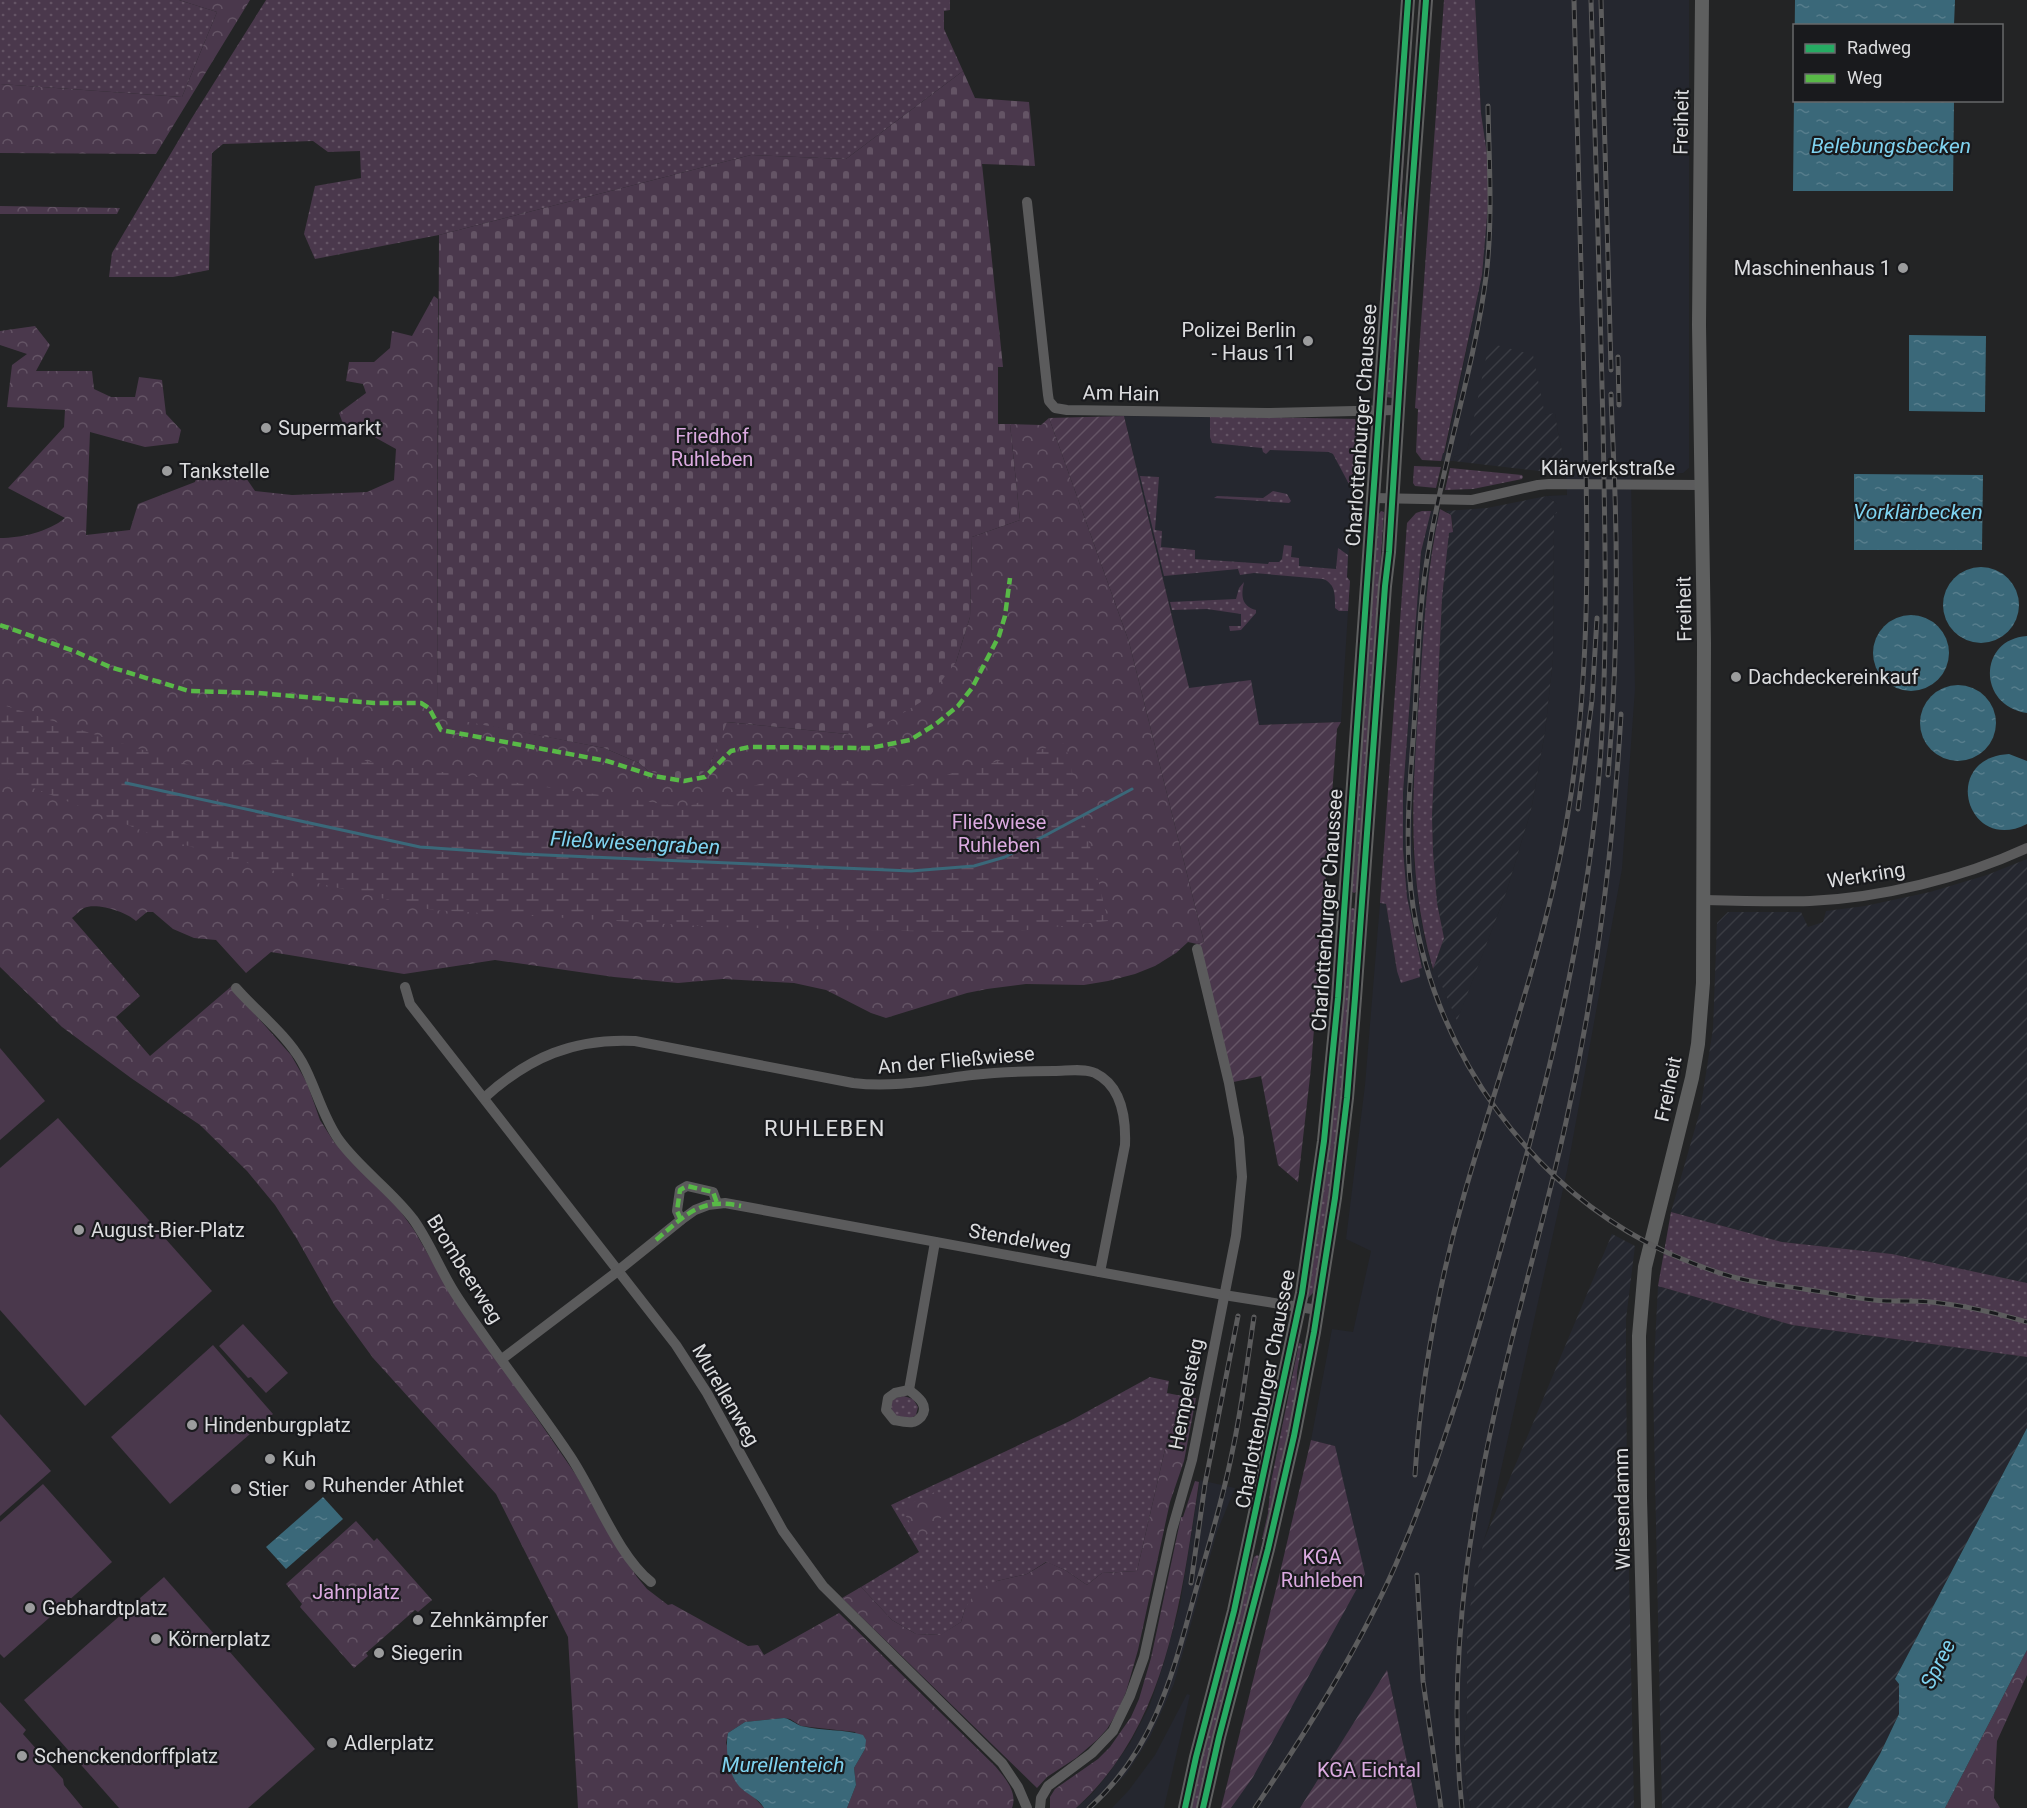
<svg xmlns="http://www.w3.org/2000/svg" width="2027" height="1808" font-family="Roboto,sans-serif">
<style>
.built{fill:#25272f}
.industrial{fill:url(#industrial-furrows)}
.grass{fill:url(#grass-dots)}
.forest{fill:url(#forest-crowns)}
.wetland{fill:url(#wetland-marsh)}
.cemetery{fill:url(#cemetery-stones)}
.garden{fill:url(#garden-furrows)}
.pitch{fill:#4a384c}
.water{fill:url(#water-ripples)}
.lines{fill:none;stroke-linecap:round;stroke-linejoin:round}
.stream{stroke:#3a6879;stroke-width:3}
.street{stroke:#5b5b5c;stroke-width:10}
.secondary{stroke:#5e5f5f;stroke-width:14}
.rail-casing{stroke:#5c5c5d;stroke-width:5}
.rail{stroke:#191a1d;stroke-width:3;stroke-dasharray:9;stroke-linecap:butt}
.quiet{stroke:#58b947;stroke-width:4.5;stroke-dasharray:9 4.5;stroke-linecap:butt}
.cycleway-casing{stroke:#191a1d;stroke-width:10}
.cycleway{stroke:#26ab63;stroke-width:6}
.poi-dot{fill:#9b9c9d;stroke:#191a1d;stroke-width:2}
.labels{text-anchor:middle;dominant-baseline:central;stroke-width:4.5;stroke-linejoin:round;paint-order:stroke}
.street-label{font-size:20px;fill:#dbdcde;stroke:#191a1d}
.poi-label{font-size:20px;fill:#dbdcde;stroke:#191a1d;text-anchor:start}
.park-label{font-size:20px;fill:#dbaae0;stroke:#191a1d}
.water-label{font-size:21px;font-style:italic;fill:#7fd3f0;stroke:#191a1d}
.quarter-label{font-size:22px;letter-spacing:1.5px;fill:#dbdcde;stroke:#191a1d}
</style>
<defs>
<pattern id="industrial-furrows" width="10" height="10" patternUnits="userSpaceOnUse" patternTransform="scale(1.5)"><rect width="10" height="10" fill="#25272f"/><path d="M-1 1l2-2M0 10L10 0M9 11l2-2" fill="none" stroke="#3a3c43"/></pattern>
<pattern id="grass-dots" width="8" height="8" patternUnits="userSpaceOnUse" patternTransform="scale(1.5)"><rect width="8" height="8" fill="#4a384c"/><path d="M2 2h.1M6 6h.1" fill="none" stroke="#645465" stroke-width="1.8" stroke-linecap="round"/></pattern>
<pattern id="forest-crowns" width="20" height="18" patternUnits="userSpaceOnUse" patternTransform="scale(1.5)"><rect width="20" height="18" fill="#4a384c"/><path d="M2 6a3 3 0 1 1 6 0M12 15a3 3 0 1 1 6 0" fill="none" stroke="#645465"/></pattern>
<pattern id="wetland-marsh" width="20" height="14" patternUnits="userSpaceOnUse" patternTransform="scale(1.5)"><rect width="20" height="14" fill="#4a384c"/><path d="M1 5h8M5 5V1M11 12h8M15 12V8" fill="none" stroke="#645465"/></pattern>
<pattern id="cemetery-stones" width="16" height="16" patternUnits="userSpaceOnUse" patternTransform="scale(1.5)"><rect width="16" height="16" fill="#4a384c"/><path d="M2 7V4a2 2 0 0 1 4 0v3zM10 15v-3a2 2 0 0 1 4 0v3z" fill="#645465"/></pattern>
<pattern id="garden-furrows" width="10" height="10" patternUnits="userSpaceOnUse" patternTransform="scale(1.5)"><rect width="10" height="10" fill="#4a384c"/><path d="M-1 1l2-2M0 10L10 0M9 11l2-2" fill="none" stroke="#645465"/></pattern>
<pattern id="water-ripples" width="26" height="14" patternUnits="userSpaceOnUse" patternTransform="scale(1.5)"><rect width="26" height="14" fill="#3a6879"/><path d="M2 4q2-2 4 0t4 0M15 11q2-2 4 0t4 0" fill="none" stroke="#567d8c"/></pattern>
</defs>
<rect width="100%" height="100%" fill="#232425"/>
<!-- built -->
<g class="built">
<polygon points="1475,0 1689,0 1689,468 1683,473 1631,476 1635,689 1622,869 1567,1171 1489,1524 1484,1540 1464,1745 1466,1786 1471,1808 1417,1808 1387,1671 1300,1808 1231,1808 1253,1776 1278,1729 1335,1446 1311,1440 1332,1329 1353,1332 1371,1251 1346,1239 1365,1085 1380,903 1386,904 1397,971 1422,967 1407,897 1403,849 1403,793 1421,552 1431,511 1440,509 1432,547 1426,597 1412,805 1412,842 1419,907 1425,940 1433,972 1436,971 1457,1020 1506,893 1531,810 1545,732 1553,658 1554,514 1557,504 1547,496 1567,495 1566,465 1559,439 1555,414 1545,415 1477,409 1467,452 1454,457 1453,461 1441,461 1443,453 1445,453 1482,275 1488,206 1488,161 1481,113"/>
<polygon points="1124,416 1358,419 1347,577 1350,581 1341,722 1258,725 1189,688"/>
<polygon points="1200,1480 1235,1488 1217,1532 1174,1684 1150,1737 1127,1773 1094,1808 1076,1808 1092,1794 1109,1773 1130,1743 1149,1707 1164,1663 1180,1604"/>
<polygon points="1187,1694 1190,1695 1164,1808 1112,1808 1129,1790 1155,1755"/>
</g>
<!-- industrial -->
<g class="industrial">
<polygon points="1489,343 1533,355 1545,415 1555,413 1559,439 1566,465 1566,474 1453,461 1454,457 1467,452"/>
<polygon points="1547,496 1557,504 1557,513 1554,514 1553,658 1545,732 1531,810 1506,893 1457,1021 1436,972 1433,972 1433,969 1444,938 1437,903 1433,851 1432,816 1442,598 1449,532 1453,532 1453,526 1451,515 1446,511 1487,508"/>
<polygon points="2027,859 2027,1283 1892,1254 1782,1242 1671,1212 1700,1111 1713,1029 1717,923 1728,912 1801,912 1808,927 1823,922 1826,911 1865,906 1930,892 1987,875"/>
<polygon points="1612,1234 1635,1246 1626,1319 1626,1359 1627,1479 1634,1808 1471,1808 1466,1786 1464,1745 1467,1712 1467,1622 1484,1540"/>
<polygon points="1658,1286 1792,1325 2027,1357 2027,1428 1895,1679 1899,1684 1899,1714 1880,1754 1848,1808 1662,1808 1653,1382"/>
</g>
<!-- grass -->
<g class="grass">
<polygon points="0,0 179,0 217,12 182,97 0,84"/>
<polygon points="266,0 950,0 950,10 944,11 944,29 963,71 846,159 751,155 439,235 315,259 304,234 315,186 361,178 360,151 328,152 313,141 223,144 212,153 209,270 173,277 109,277 112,253 190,121"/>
<polygon points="1444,0 1475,0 1481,113 1488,161 1488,206 1482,275 1444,453 1443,453 1441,461 1422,460 1416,452 1418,409 1415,408"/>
<polygon points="1407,103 1401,204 1404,231 1392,398 1386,397"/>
<polygon points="1210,416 1358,419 1353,486 1350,486 1333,454 1329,452 1270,450 1266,454 1263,452 1262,448 1212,443 1210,437"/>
<polygon points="1414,466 1441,467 1436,488 1415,486 1413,483"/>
<polygon points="1450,468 1522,475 1523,477 1522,479 1473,489 1445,490"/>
<path d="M1140 476 1159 477 1155 530 1162 531 1161 547 1195 550V559L1268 564 1269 562H1279L1282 559 1284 545 1292 546 1291 557 1299 558V566L1336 569 1338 548 1348 555 1347 577 1350 581 1348 611H1339L1335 608C1335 596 1336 584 1323 579L1254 573 1240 575 1238 569 1164 576Z"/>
<polygon points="1273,491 1287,494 1291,501 1289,503 1214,498 1217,496 1263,498"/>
<path d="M1440 509 1451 515 1453 532 1449 533 1442 598 1432 816 1433 851 1437 903 1444 938 1433 969C1405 870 1413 785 1420 685 1424 625 1427 567 1440 509Z"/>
<polygon points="1381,511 1384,512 1358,891 1354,893 1351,891 1378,515"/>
<polygon points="1422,511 1431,511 1421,552 1403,793 1403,849 1407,897 1422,968 1419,969 1420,977 1401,983 1397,971 1386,904 1380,903 1407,523 1416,513"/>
<path d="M1244 582C1241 595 1241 606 1256 610V613L1241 630 1230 631 1229 626H1241V614L1207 609 1172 610 1170 602 1236 599 1239 588Z"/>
<path d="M1353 908 1356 910 1342 1081 1330 1187 1315 1291 1308 1298C1328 1169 1341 1040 1350 909Z"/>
<polygon points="1671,1212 1782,1242 1892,1254 2027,1283 2027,1357 1792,1325 1658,1286"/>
<polygon points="1299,1343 1302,1344 1297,1372 1296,1399 1266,1540 1262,1539 1268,1513 1271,1482"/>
<polygon points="1150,1377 1169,1381 1167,1393 1192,1398 1169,1432 1137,1571 1102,1573 1087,1585 1065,1570 1046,1562 1027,1574 997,1581 965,1609 961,1622 941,1635 916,1634 892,1620 861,1587 919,1552 891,1505 1070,1421"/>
<polygon points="904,1396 913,1399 918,1407 916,1415 910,1419 893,1415 890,1403 893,1399"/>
<polygon points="1257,1555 1259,1556 1197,1808 1191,1808 1202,1756 1254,1557"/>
</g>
<!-- forest -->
<g class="forest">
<polygon points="179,0 250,0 156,154 0,153 0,84 182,97 217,12"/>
<polygon points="0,206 120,208 117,214 0,214"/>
<path d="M434 296 438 299 437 715 604 748 639 763 648 771 709 768 726 722 847 734 956 662 970 617 972 537 1020 520 1010 424 1041 425 1049 418 1129 642 1204 942 1197 944 1188 942 1176 953 1155 966 1135 974 1108 981 1084 985 1026 984 987 989 967 993 886 1018 871 1013 826 990 794 983 723 979 678 983 614 977 495 960 404 974 271 952 246 973 216 940 194 938 173 929 153 912H147L136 921C127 912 96 902 84 908 80 910 76 915 72 918L140 996 116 1017 150 1056 233 985 237 994 291 1055 307 1083 320 1120 334 1142 398 1208 414 1230 447 1287 576 1475 611 1538 637 1577 647 1589 668 1605 672 1604 748 1646 758 1645 764 1655 839 1613 995 1766C1005 1778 1018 1792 1012 1808H847L856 1785 854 1768 865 1749 855 1732 801 1726 790 1719 784 1718 745 1722 728 1733 726 1743 742 1789 752 1795 764 1808H578L568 1637 496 1494 373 1358 335 1306 297 1239 275 1205 247 1171 200 1125 131 1078 62 1027 0 967V538C21 538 48 532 65 518L8 488 64 427 65 410 7 407 12 365 27 354 0 345V331L35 326 50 345 36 371H92L94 389 111 397H135L139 377 162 380 166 414 181 430 178 443 145 447 90 432 86 535 130 530 138 504 195 482 197 474 244 475 255 491 292 495 367 492 394 480 396 449 360 429H345L339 413 366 393 363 384 346 381 349 362H374L390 348 392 331 412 336Z"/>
<polygon points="1192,1398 1196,1398 1184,1461 1170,1502 1138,1650 1126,1692 1117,1713 1107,1729 1097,1740 1076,1758 1047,1777 1037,1788 842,1598 861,1587 892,1620 916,1634 940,1635 961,1622 965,1609 976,1591 997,1581 1027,1574 1047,1562 1065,1570 1087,1585 1102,1573 1137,1571 1169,1432"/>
<path d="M1195 1481 1199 1482C1181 1598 1168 1725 1076 1808H1050V1797L1055 1789 1098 1759 1110 1747 1131 1717 1139 1699 1151 1658 1181 1517H1183Z"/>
<polygon points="937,1491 948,1509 925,1537 920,1539 901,1508"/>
<polygon points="356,1521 374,1541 377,1538 432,1600 418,1612 415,1610 366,1653 368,1656 354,1668 300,1607 302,1604 286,1584"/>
<polygon points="2027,1650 2027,1675 1997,1741 1994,1798 2000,1808 1945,1808"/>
</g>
<!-- wetland -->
<polygon class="wetland" points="0,704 202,769 324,755 684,807 786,776 906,786 1065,743 1108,921 1001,933 717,927 432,910 313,882 161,838 0,775"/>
<!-- cemetery -->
<polygon class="cemetery" points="963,71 975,98 1029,102 1035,166 982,164 1003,367 998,367 998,424 1010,424 1020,520 972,537 970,617 956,662 929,697 890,721 847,734 727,722 709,768 698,776 684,779 648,771 639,763 604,748 437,716 439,235 751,155 846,159"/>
<!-- garden -->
<g class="garden">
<polygon points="1124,416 1189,688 1251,680 1259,725 1341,722 1337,729 1311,1068 1298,1182 1278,1165 1261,1076 1229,1083 1197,949 1197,944 1204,942 1129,642 1049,418"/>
<polygon points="1311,1440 1335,1446 1365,1574 1253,1777 1231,1808 1221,1808 1278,1581"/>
<polygon points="1387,1670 1417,1808 1300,1808"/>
</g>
<!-- pitch -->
<g class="pitch">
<polygon points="0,1048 45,1101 0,1140"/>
<polygon points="58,1118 212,1291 85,1406 0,1310 0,1168"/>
<polygon points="243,1324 288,1373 266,1393 251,1377 248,1378 219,1346"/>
<polygon points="213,1345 273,1414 170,1504 111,1437"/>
<polygon points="0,1414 51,1471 0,1516"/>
<polygon points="43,1484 112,1562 4,1658 0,1654 0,1522"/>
<polygon points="164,1577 315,1749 248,1808 119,1808 24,1700"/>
<polygon points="0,1702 26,1730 23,1734 63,1779 64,1785 83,1808 0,1808"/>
</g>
<!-- water -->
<g class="water">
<polygon points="1795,0 1955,0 1954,25 1794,26 1794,100 1954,101 1953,191 1793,191"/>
<polygon points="1909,335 1986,336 1985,412 1909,411"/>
<polygon points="1854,474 1983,475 1982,550 1854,550"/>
<circle cx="1981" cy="605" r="38"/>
<circle cx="1911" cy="653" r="38"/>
<path d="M2027 636V713C1977 706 1978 639 2027 636Z"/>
<circle cx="1958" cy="723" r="38"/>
<path d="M2009 754 2027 761V824C1967 855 1939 758 2009 754Z"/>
<polygon points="2027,1428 2027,1650 1945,1808 1848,1808 1880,1754 1899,1714 1899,1684 1895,1679"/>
<polygon points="323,1497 343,1519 286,1569 266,1547"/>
<path d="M784 1718C791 1719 795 1724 801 1726 822 1731 843 1729 863 1735L866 1740 865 1749 854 1768 856 1785 847 1808H764C758 1798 750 1796 742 1789 728 1777 725 1749 728 1733L745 1722Z"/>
</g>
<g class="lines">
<!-- stream -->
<polyline class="stream" points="126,783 420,847 522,854 911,871 974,866 1005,857 1132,789"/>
<!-- street -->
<g class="street">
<polyline points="1027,202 1048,395 1049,401 1055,408 1067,410 1267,413 1397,410"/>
<polyline points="1373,498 1472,500 1538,485 1549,484 1702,485"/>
<path d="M1704 900C1739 901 1775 902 1810 901 1881 898 1962 878 2027 848"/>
<polyline points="405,987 410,1004 676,1345 707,1393 783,1531 823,1586 1002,1763 1018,1787 1027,1808"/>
<path d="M236 988C257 1012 286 1034 302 1062 316 1087 322 1116 339 1140 360 1169 391 1190 413 1219 431 1244 441 1273 458 1298 493 1351 533 1401 568 1453 594 1490 617 1555 651 1582"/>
<path d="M484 1098C529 1057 574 1038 635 1041L853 1083C893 1088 932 1080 972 1075 999 1072 1026 1071 1054 1071 1067 1071 1083 1068 1095 1073 1122 1086 1126 1119 1125 1145L1100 1272"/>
<polyline points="681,1220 677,1211 680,1190 687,1186 713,1192 717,1203"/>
<polyline points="502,1359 614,1274 681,1220 695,1210 708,1205 725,1203 1224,1295 1318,1310"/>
<polyline points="909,1390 935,1242"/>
<path d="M909 1390C917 1396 930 1405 921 1417 919 1419 916 1422 913 1422 907 1423 899 1421 894 1420L886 1410 888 1398 895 1393Z"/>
<polyline points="1040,1808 1041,1798 1048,1786 1092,1753 1113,1731 1130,1696 1144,1657 1172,1530 1192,1460 1236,1236 1242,1177 1239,1138 1229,1083 1197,949"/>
</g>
<!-- secondary -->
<g class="secondary">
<polyline points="1185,1808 1196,1757 1234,1611 1302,1293 1324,1141 1338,998 1408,0"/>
<polyline points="1203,1808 1219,1737 1268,1549 1294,1436 1314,1332 1335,1198 1347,1098 1355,998 1385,586 1389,552 1410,218 1426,0"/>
<polyline points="1648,1808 1640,1498 1639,1336 1645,1267 1692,1078 1698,1044 1703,983 1704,643 1699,325 1702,0"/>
</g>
<!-- rail casing -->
<g class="rail-casing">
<g id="rail">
<polyline points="1601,0 1611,370"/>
<path d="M1488 106C1489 163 1493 220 1486 277 1474 368 1444 457 1429 548 1419 602 1418 657 1415 711 1411 776 1403 841 1413 906 1436 1055 1531 1189 1668 1253 1689 1262 1716 1273 1737 1278 1761 1284 1786 1286 1810 1290 1831 1293 1853 1298 1874 1300 1893 1302 1912 1300 1931 1302 1963 1305 1996 1313 2027 1322"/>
<polyline points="1618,357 1619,405"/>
<path d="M1608 775C1616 682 1618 588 1615 495 1614 462 1612 428 1611 394"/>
<polyline points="1578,809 1592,700 1597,618"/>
<path d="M1415 1475C1421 1380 1438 1286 1464 1195 1499 1072 1544 951 1566 825 1592 680 1588 530 1584 383 1581 255 1577 128 1574 0"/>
<polyline points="1417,1575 1423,1681 1441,1808"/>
<polyline points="1191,1583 1205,1484 1238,1316"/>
<path d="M1089 1808C1157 1748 1174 1668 1197 1586 1210 1542 1223 1498 1232 1453 1242 1408 1247 1363 1254 1317"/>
<path d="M1255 1808C1308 1729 1358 1650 1396 1564 1448 1445 1481 1321 1515 1197 1555 1054 1589 911 1600 763 1608 650 1605 537 1603 424 1600 283 1595 141 1591 0"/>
<path d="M1462 1808C1445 1651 1474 1491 1512 1339 1530 1267 1550 1195 1566 1122 1596 988 1613 851 1621 714"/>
</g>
</g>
<!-- rail -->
<use href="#rail" class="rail"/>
<!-- quiet -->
<g class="quiet">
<polyline points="0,625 74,651 110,667 189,691 258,693 374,703 421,703 429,708 441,730 607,761 654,776 684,781 705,777 731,751 749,747 870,748 910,740 936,724 958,706 972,688 999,636 1005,616 1010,578"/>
<polyline points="681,1220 677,1211 680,1190 687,1186 713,1192 717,1203"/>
<path d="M656 1240C686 1215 700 1197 741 1206"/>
</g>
<!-- cycleway casing -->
<g class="cycleway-casing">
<g id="cycleway">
<polyline points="1185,1808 1196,1757 1234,1611 1302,1293 1324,1141 1338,998 1408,0"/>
<polyline points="1203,1808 1219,1737 1268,1549 1294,1436 1314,1332 1335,1198 1347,1098 1355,998 1385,586 1389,552 1410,218 1426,0"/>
</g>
</g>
<!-- cycleway -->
<use href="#cycleway" class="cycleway"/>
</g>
<!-- markers -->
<g class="poi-dot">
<circle cx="1903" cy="268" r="6"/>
<circle cx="1308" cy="341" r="6"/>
<circle cx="266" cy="428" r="6"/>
<circle cx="167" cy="471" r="6"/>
<circle cx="1736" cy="677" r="6"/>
<circle cx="79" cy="1230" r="6"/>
<circle cx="192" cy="1425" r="6"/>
<circle cx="270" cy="1459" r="6"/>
<circle cx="310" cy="1485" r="6"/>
<circle cx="236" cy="1489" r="6"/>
<circle cx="30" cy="1608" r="6"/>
<circle cx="418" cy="1620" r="6"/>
<circle cx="156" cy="1639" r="6"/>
<circle cx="379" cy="1653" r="6"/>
<circle cx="332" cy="1743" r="6"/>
<circle cx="22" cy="1756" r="6"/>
</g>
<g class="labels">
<!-- street labels -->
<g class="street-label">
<text transform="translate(1681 122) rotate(-89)">Freiheit</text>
<text transform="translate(1121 393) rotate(1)">Am Hain</text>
<text transform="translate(1361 425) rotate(-86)">Charlottenburger Chaussee</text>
<text x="1608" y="468">Klärwerkstraße</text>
<text transform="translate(1684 609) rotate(-91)">Freiheit</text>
<text transform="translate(1866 875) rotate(-9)">Werkring</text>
<text transform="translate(1327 910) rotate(-86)">Charlottenburger Chaussee</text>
<text transform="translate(956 1060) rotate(-5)">An der Fließwiese</text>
<text transform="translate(1668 1089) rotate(-78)">Freiheit</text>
<text transform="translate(1020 1239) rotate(10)">Stendelweg</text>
<text transform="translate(465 1269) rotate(58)">Brombeerweg</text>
<text transform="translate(1265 1389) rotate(-79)">Charlottenburger Chaussee</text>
<text transform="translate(1186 1394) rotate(-79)">Hempelsteig</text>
<text transform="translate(726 1395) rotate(60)">Murellenweg</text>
<text transform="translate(1622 1509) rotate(-91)">Wiesendamm</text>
</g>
<!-- poi labels -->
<g class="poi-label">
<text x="1891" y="268" text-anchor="end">Maschinenhaus 1</text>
<text x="1296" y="330" text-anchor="end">Polizei Berlin<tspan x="1296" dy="23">- Haus 11</tspan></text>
<text x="278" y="428">Supermarkt</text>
<text x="179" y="471">Tankstelle</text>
<text x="1748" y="677">Dachdeckereinkauf</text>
<text x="91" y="1230">August-Bier-Platz</text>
<text x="204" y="1425">Hindenburgplatz</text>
<text x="282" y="1459">Kuh</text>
<text x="322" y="1485">Ruhender Athlet</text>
<text x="248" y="1489">Stier</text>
<text x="42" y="1608">Gebhardtplatz</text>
<text x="430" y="1620">Zehnkämpfer</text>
<text x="168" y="1639">Körnerplatz</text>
<text x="391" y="1653">Siegerin</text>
<text x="344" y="1743">Adlerplatz</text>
<text x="34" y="1756">Schenckendorffplatz</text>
</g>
<!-- park labels -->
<g class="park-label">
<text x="712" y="436">Friedhof<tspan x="712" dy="23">Ruhleben</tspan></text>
<text x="999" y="822">Fließwiese<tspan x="999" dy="23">Ruhleben</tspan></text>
<text x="1322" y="1557">KGA<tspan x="1322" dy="23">Ruhleben</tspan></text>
<text x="356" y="1592">Jahnplatz</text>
<text x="1369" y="1770">KGA Eichtal</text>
</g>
<!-- water labels -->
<g class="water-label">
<text x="1891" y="146">Belebungsbecken</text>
<text x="1918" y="512">Vorklärbecken</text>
<text transform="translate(635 843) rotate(3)">Fließwiesengraben</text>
<text transform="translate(1938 1664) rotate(-63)">Spree</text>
<text x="783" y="1765">Murellenteich</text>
</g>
<!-- quarter labels -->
<g class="quarter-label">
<text x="825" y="1128">RUHLEBEN</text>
</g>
</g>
<!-- legend -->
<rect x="1793" y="24" width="210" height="78" fill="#191a1d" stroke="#67686a" stroke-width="1.5"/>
<rect x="1805" y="44" width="30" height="9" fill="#26ab63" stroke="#67686a" stroke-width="1.5"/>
<text x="1847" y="54" font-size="18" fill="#dbdcde">Radweg</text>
<rect x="1805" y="74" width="30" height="9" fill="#58b947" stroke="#67686a" stroke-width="1.5"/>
<text x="1847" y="84" font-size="18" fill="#dbdcde">Weg</text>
</svg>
